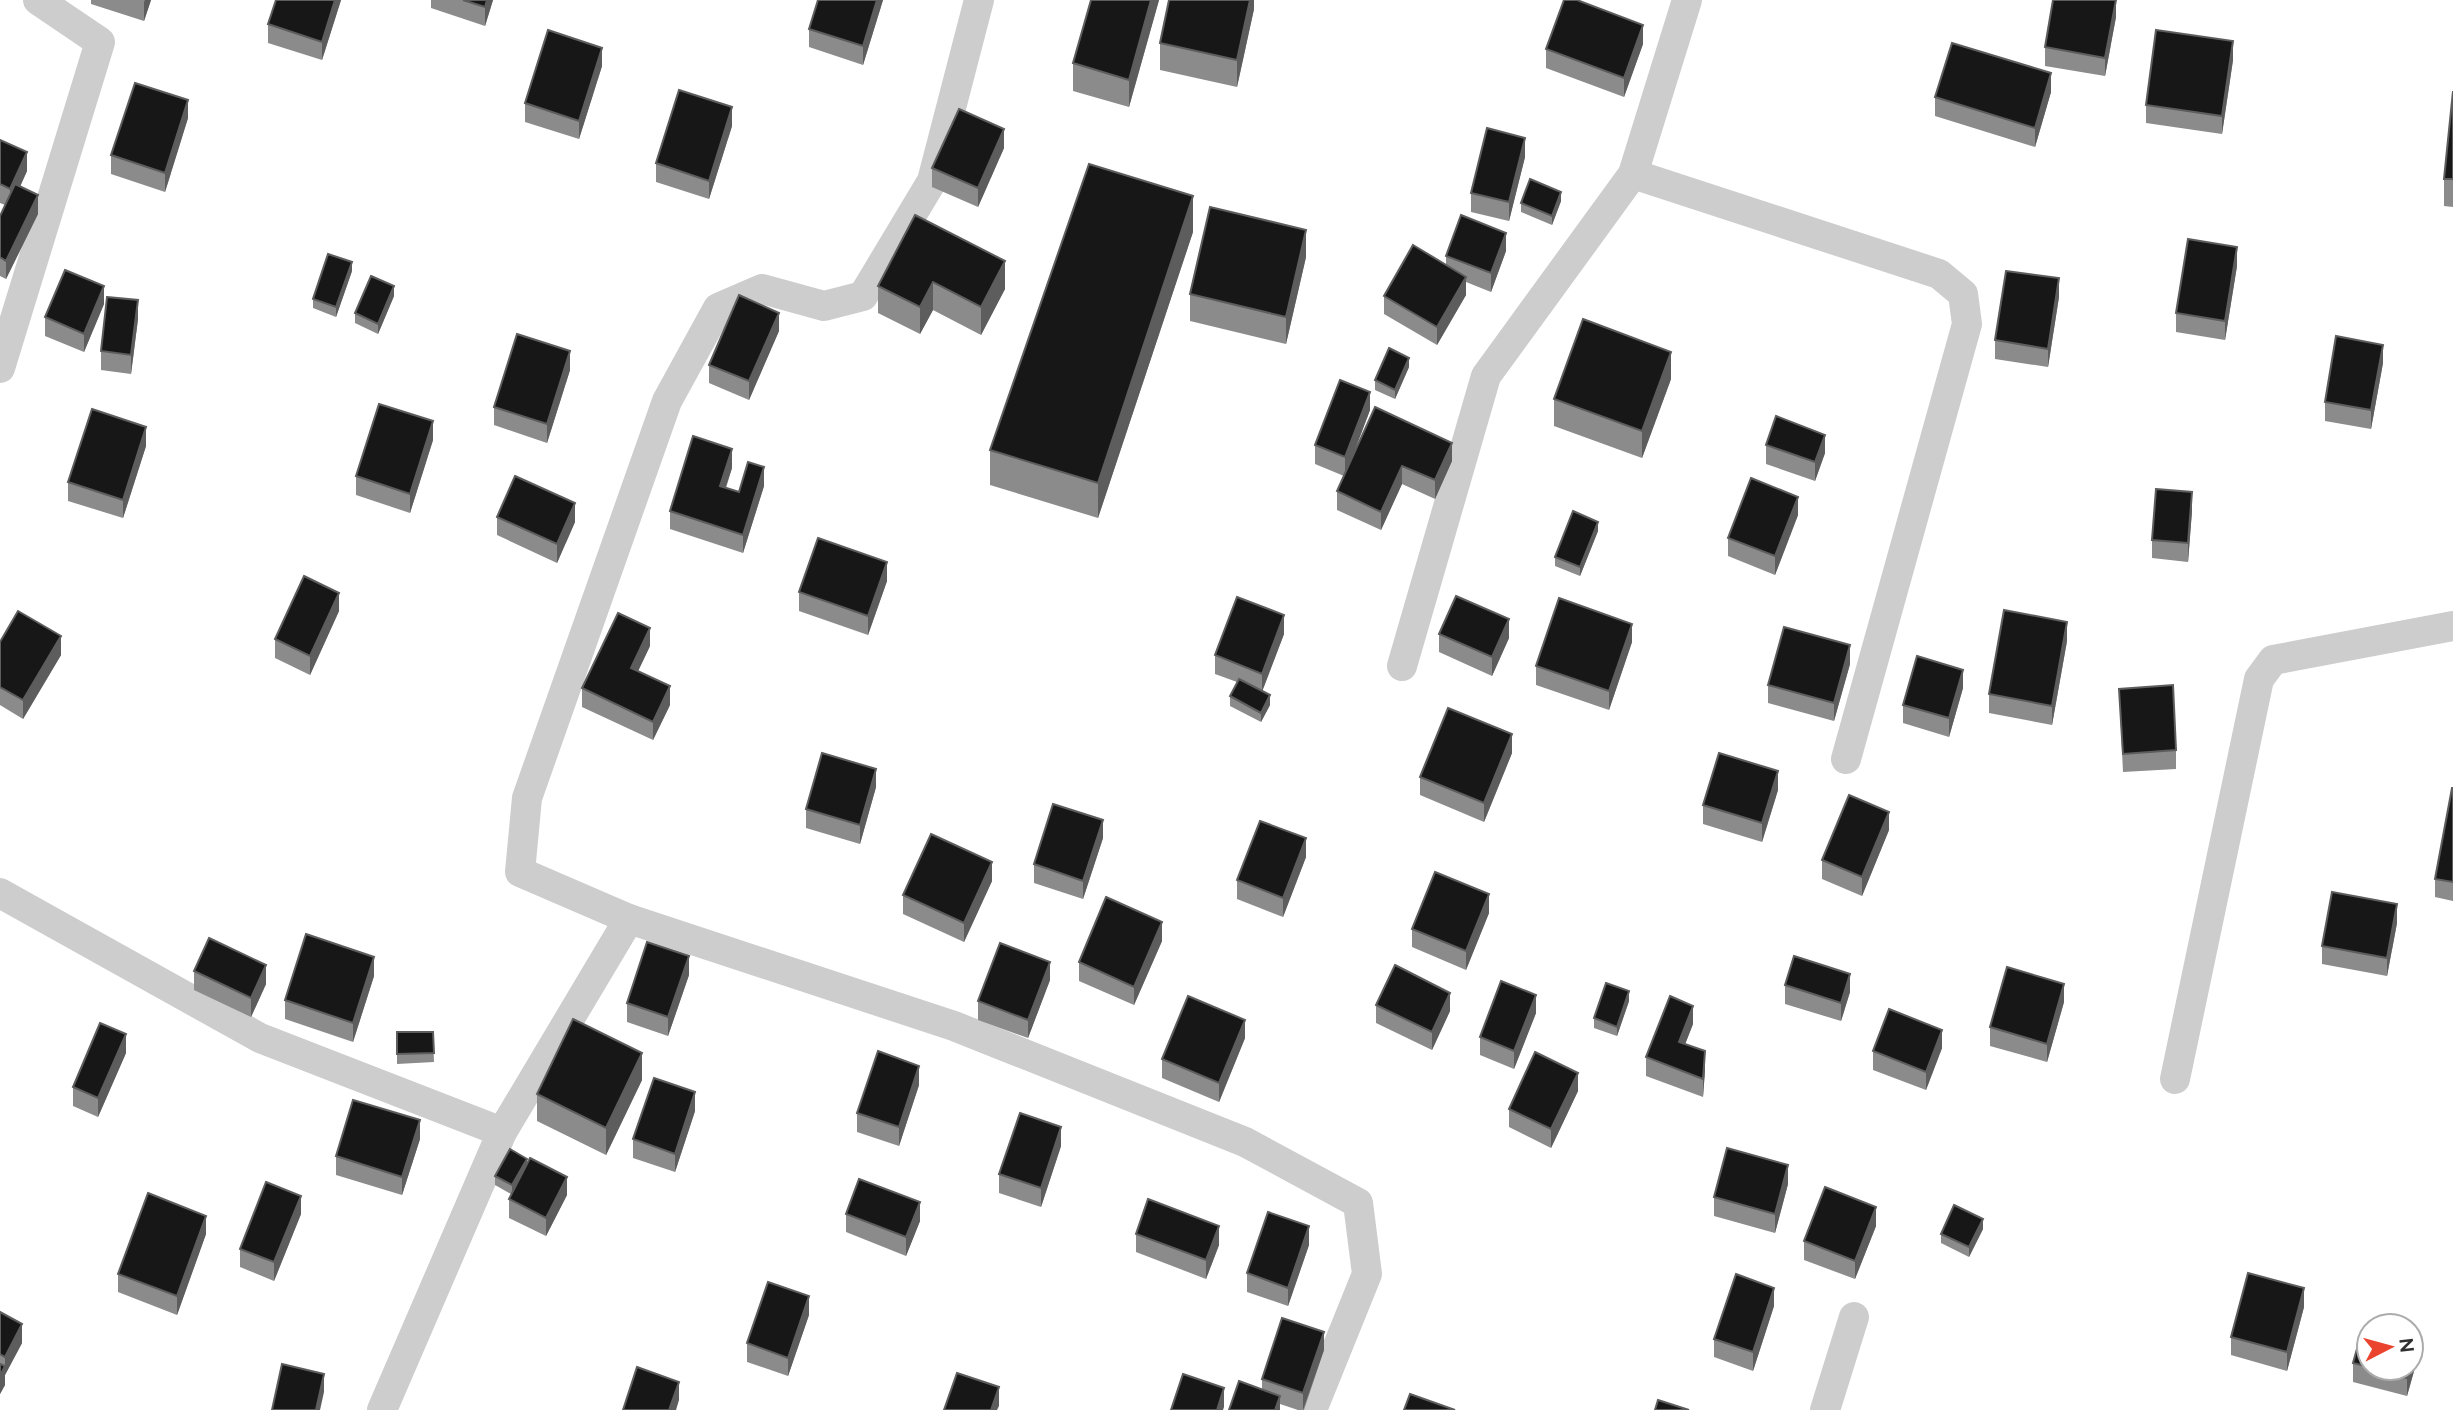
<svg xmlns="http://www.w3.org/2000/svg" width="2453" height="1410" font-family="Raleway,sans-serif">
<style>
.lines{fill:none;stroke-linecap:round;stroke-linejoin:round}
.minor{stroke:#cdcdcd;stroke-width:30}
.wall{fill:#8b8b8b}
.shaded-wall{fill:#5d5d5d}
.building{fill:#171717;stroke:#5d5d5d;stroke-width:2}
</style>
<rect width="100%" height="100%" fill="#fff"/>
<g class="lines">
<!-- minor -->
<g class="minor">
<polyline points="979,0 932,181 863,296 824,306 762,289 718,308 667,401 527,798 520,872 629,919 954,1026 1245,1142 1358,1203 1367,1274 1312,1410"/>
<polyline points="1633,174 1939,274 1963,294 1967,324 1846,759"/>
<polyline points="0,368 100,42 38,0"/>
<polyline points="1402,666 1486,376 1633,174 1687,0"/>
<polyline points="0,893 260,1038 502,1132"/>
<polyline points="2175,1079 2259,679 2273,660 2453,626"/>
<polyline points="382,1410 502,1132 629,919"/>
<polyline points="1825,1410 1854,1317"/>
</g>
</g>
<!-- wall -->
<g class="wall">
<polygon points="91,0 151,0 144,21 91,4"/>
<polygon points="276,0 341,0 322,60 268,43 268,24"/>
<polygon points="431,0 493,0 485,26 431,8"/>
<polygon points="818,0 883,0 863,65 809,47 809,29"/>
<polygon points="1159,0 1129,107 1073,91 1073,63"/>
<polygon points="1254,0 1254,9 1237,87 1160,70 1160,43"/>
<polygon points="2116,17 2105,76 2045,66 2045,47"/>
<polygon points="1643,44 1624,97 1546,68 1546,49"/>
<polygon points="2233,60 2222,134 2146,123 2146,105"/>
<polygon points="602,66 579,139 525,122 525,103"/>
<polygon points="2453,91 2453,207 2444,206 2444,179"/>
<polygon points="2051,92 2035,147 1935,116 1935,97"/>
<polygon points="188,118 165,192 111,174 111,155"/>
<polygon points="732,126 709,199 656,182 656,163"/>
<polygon points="0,140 27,171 20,187 38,214 6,279 0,276 0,216 5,205 0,203"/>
<polygon points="1004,148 978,207 932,187 932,168"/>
<polygon points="1525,157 1509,221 1471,212 1471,193"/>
<polygon points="1561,201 1552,225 1521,212 1521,203"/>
<polygon points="1193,232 1098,518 990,485 990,450"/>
<polygon points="1506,251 1491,292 1466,282 1466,295 1437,345 1384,314 1384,296 1446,265 1446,256"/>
<polygon points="1306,257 1286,344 1190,321 1190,294"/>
<polygon points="1005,261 1005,289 981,335 933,310 920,334 878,313 878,286"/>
<polygon points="2237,266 2225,340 2176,332 2176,313"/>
<polygon points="352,271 336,317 313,308 313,299"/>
<polygon points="394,296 378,334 355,323 355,313"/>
<polygon points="2059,297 2048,367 1995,359 1995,340"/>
<polygon points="104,304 84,352 45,336 45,317"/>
<polygon points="138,319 131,374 101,370 101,351"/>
<polygon points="779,331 749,400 709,383 709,365"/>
<polygon points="2383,363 2371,429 2325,421 2325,402"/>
<polygon points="1409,367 1395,399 1375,390 1375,380"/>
<polygon points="570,370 547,443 494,425 494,407"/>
<polygon points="1671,379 1642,458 1554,426 1554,399"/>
<polygon points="1370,410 1352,458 1452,461 1435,499 1402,484 1381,530 1337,510 1337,491 1344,476 1315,464 1315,445"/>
<polygon points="433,440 410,513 356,495 356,476"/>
<polygon points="1766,445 1825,453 1815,481 1766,464"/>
<polygon points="146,446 123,518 68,501 68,482"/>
<polygon points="732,468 726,488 739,492 764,486 743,553 670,529 670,511"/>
<polygon points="2192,511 2188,562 2152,558 2152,540"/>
<polygon points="1798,515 1775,575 1728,556 1728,538"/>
<polygon points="497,517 575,522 557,563 497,535"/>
<polygon points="1598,531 1580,576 1555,566 1555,557"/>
<polygon points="887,581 868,635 799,611 799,592"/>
<polygon points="339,611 310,675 275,658 275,639"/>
<polygon points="1284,634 1262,691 1270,705 1261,722 1230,706 1230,696 1237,682 1215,674 1215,655"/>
<polygon points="1439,634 1509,638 1492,676 1439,652"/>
<polygon points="2067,641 2052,725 1989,713 1989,694"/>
<polygon points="0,642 61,655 23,719 0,705"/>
<polygon points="1632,642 1609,710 1536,685 1536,666"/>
<polygon points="650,646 638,671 670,705 653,740 582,707 582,688"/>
<polygon points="1850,664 1834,721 1768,703 1768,685"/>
<polygon points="1963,688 1949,737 1903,723 1903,705"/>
<polygon points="2119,689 2176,750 2176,769 2123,772"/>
<polygon points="1512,753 1484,822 1420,795 1420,777"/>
<polygon points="876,787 860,844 806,828 806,809"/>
<polygon points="2453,788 2453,901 2435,897 2435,879"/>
<polygon points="1778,790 1762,842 1703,824 1703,805"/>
<polygon points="1889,830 1862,896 1822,879 1822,860"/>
<polygon points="1103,838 1083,899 1034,883 1034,864"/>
<polygon points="1306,857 1283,917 1237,899 1237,880"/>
<polygon points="992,881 964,942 903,914 903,895"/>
<polygon points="1489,913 1466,970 1412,947 1412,929"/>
<polygon points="2397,923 2387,976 2322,964 2322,946"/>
<polygon points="1162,941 1134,1005 1079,981 1079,962"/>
<polygon points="194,971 266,984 251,1017 194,990"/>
<polygon points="689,975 668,1036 627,1022 627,1003"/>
<polygon points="374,976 353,1042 285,1019 285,1000"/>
<polygon points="1050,980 1028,1038 978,1020 978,1001"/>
<polygon points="1785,985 1850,992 1841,1021 1785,1004"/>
<polygon points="1629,1001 1617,1036 1594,1028 1594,1018"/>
<polygon points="2064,1002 2047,1062 1990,1046 1990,1027"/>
<polygon points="1376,1005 1450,1011 1432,1050 1376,1023"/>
<polygon points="1536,1013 1514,1069 1480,1055 1480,1037"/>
<polygon points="1693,1024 1685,1044 1705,1070 1703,1097 1646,1076 1646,1057"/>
<polygon points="397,1032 433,1032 434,1062 397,1064"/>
<polygon points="1245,1038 1219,1102 1162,1078 1162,1059"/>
<polygon points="1942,1048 1926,1090 1873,1070 1873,1051"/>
<polygon points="126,1053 98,1117 73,1106 73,1087"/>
<polygon points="642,1080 606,1155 537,1121 537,1094"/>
<polygon points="919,1085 899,1146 857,1132 857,1113"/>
<polygon points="1578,1091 1551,1148 1509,1127 1509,1109"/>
<polygon points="695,1111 675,1172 633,1158 633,1139"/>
<polygon points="420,1139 402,1195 336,1175 336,1156"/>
<polygon points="1061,1146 1041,1207 999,1193 999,1174"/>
<polygon points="527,1163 567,1195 546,1236 509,1218 509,1199 511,1194 495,1185 495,1176"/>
<polygon points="1788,1184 1775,1233 1714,1216 1714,1197"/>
<polygon points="301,1214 274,1281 240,1267 240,1249"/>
<polygon points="846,1214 920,1221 906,1256 846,1232"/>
<polygon points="1876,1226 1855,1279 1804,1260 1804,1241"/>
<polygon points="1983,1229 1969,1257 1941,1243 1941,1234"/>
<polygon points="206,1234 177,1315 118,1292 118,1274"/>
<polygon points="1136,1234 1219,1245 1206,1279 1136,1252"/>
<polygon points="1309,1245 1288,1306 1247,1292 1247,1273"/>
<polygon points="1774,1306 1753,1371 1714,1357 1714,1339"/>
<polygon points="2304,1307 2287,1371 2231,1355 2231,1337"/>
<polygon points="0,1312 22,1343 5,1375 5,1385 0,1394"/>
<polygon points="809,1315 788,1376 747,1362 747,1343"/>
<polygon points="2369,1333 2369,1368 2411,1368 2416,1364 2407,1396 2353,1382 2353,1363"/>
<polygon points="1324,1350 1304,1410 1298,1410 1280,1404 1280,1410 1262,1389 1262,1379"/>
</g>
<!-- shaded-wall -->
<g class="shaded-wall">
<polygon points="145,0 151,0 144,21 144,2"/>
<polygon points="335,0 341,0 322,60 322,42"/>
<polygon points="487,0 493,0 485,26 485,7"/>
<polygon points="877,0 883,0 863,65 863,46"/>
<polygon points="1151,0 1159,0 1129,107 1129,80"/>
<polygon points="1250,0 1254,0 1254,9 1237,87 1237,60"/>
<polygon points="2116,0 2116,17 2105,76 2105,58"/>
<polygon points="1643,25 1643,44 1624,97 1624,78"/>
<polygon points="2233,41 2233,60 2222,134 2222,116"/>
<polygon points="602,48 602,66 579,139 579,121"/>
<polygon points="2051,73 2051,92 2035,147 2035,128"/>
<polygon points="188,100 188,118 165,192 165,173"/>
<polygon points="732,107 732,126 709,199 709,181"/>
<polygon points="1004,129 1004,148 978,207 978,188"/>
<polygon points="1525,138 1525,157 1509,221 1509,202"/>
<polygon points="27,152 27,171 10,208 10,189"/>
<polygon points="1561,192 1561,201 1552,225 1552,216"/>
<polygon points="38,195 38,214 6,279 6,261"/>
<polygon points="1193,196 1193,232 1098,518 1098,483"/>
<polygon points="1306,230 1306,257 1286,344 1286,317"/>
<polygon points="1506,233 1506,251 1491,292 1491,273"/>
<polygon points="2237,247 2237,266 2225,340 2225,321"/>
<polygon points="1005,261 1005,289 981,335 981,307"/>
<polygon points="352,262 352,271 336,317 336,307"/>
<polygon points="1466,277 1466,295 1437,345 1437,327"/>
<polygon points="2059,278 2059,297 2048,367 2048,349"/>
<polygon points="933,282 933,310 920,334 920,307"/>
<polygon points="104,286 104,304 84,352 84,334"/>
<polygon points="394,286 394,296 378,334 378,324"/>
<polygon points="138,300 138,319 131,374 131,355"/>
<polygon points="779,313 779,331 749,400 749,381"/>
<polygon points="2383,345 2383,363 2371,429 2371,410"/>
<polygon points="570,351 570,370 547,443 547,424"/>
<polygon points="1671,352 1671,379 1642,458 1642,431"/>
<polygon points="1409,358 1409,367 1395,399 1395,390"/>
<polygon points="1370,392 1370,410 1345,476 1345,457"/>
<polygon points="433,421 433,440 410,513 410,494"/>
<polygon points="146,427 146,446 123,518 123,500"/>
<polygon points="1825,435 1825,453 1815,481 1815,462"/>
<polygon points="1452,443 1452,461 1435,499 1435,480"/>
<polygon points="732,449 732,468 720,504 720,486"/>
<polygon points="1402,466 1402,484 1381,530 1381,512"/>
<polygon points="764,467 764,486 743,553 743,535"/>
<polygon points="2192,492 2192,511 2188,562 2188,543"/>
<polygon points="1798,497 1798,515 1775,575 1775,556"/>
<polygon points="575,503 575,522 557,563 557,544"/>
<polygon points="1598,522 1598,531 1580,576 1580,567"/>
<polygon points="887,562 887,581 868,635 868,616"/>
<polygon points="339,593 339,611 310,675 310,656"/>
<polygon points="1284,615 1284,634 1262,692 1262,674"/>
<polygon points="1509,619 1509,638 1492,676 1492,657"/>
<polygon points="2067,622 2067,641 2052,725 2052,706"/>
<polygon points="1632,624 1632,642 1609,710 1609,691"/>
<polygon points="650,628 650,646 631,686 631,668"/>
<polygon points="61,636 61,655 23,719 23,700"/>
<polygon points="1850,645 1850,664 1834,721 1834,703"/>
<polygon points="1963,670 1963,688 1949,737 1949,718"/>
<polygon points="670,686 670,705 653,740 653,722"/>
<polygon points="1270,695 1270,705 1261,722 1261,713"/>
<polygon points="1512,734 1512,753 1484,822 1484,803"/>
<polygon points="876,769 876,787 860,844 860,825"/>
<polygon points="1778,771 1778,790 1762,842 1762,823"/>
<polygon points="1889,812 1889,830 1862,896 1862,877"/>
<polygon points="1103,820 1103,838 1083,899 1083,881"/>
<polygon points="1306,838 1306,857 1283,917 1283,898"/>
<polygon points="992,862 992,881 964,942 964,923"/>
<polygon points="1489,894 1489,913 1466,970 1466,951"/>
<polygon points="2397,904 2397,923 2387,976 2387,958"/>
<polygon points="1162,922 1162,941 1134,1005 1134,987"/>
<polygon points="689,956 689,975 668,1036 668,1017"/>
<polygon points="374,957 374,976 353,1042 353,1023"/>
<polygon points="1050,962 1050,980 1028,1038 1028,1020"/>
<polygon points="266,965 266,984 251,1017 251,998"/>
<polygon points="1850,974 1850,992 1841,1021 1841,1003"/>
<polygon points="2064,984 2064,1002 2047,1062 2047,1044"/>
<polygon points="1629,991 1629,1001 1617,1036 1617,1027"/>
<polygon points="1450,993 1450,1011 1432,1050 1432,1032"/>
<polygon points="1536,995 1536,1013 1514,1069 1514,1051"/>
<polygon points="1693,1006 1693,1024 1679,1060 1679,1042"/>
<polygon points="1245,1020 1245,1038 1219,1102 1219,1083"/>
<polygon points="1942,1030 1942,1048 1926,1090 1926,1072"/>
<polygon points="126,1034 126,1053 98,1117 98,1098"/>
<polygon points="1705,1051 1705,1070 1703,1097 1703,1079"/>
<polygon points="642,1053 642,1080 606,1155 606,1128"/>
<polygon points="919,1066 919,1085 899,1146 899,1127"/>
<polygon points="1578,1073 1578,1091 1551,1148 1551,1129"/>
<polygon points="695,1092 695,1111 675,1172 675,1154"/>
<polygon points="420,1120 420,1139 402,1195 402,1177"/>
<polygon points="1061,1127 1061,1146 1041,1207 1041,1188"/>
<polygon points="527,1159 527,1168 512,1195 512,1185"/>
<polygon points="1788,1165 1788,1184 1775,1233 1775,1214"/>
<polygon points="567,1177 567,1195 546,1236 546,1218"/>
<polygon points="301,1196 301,1214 274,1281 274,1262"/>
<polygon points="920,1202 920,1221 906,1256 906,1237"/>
<polygon points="1876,1207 1876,1226 1855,1279 1855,1261"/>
<polygon points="206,1216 206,1234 177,1315 177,1296"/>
<polygon points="1983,1219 1983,1229 1969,1257 1969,1247"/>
<polygon points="1219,1226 1219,1245 1206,1279 1206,1260"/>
<polygon points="1309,1226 1309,1245 1288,1306 1288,1288"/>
<polygon points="1774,1288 1774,1306 1753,1371 1753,1352"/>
<polygon points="2304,1288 2304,1307 2287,1371 2287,1352"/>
<polygon points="809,1296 809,1315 788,1376 788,1358"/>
<polygon points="22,1324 22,1343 5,1375 5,1357"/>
<polygon points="1324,1332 1324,1350 1303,1410 1303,1393"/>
<polygon points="2416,1345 2416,1364 2407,1396 2407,1378 2410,1368 2411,1368 2411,1363"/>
<polygon points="5,1366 5,1385 0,1394 0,1376"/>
<polygon points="324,1374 324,1392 320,1410 316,1410"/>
<polygon points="679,1382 679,1400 676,1410 669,1410"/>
<polygon points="999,1387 999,1406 997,1410 991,1410"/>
<polygon points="1224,1388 1224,1407 1223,1410 1217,1410"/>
<polygon points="1280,1396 1280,1410 1275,1410"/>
</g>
<!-- building -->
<g class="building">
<polygon points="276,0 335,0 322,42 268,24"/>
<polygon points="463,0 487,0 485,7"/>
<polygon points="818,0 877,0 863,46 809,29"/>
<polygon points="1091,0 1151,0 1129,80 1073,63"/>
<polygon points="1169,0 1250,0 1237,60 1160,43"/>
<polygon points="1564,0 1577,0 1643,25 1624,78 1546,49"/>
<polygon points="2053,0 2116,0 2105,58 2045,47"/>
<polygon points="548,30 602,48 579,121 525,103"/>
<polygon points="2156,30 2233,41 2222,116 2146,105"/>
<polygon points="1952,43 2051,73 2035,128 1935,97"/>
<polygon points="135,83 188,100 165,173 111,155"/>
<polygon points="679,90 732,107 709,181 656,163"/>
<polygon points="2453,91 2453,179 2444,179"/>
<polygon points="959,109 1004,129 978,188 932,168"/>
<polygon points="1487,128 1525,138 1509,202 1471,193"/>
<polygon points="0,140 27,152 10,189 0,184"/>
<polygon points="1089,164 1193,196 1098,483 990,450"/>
<polygon points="1530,179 1561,192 1552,216 1521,203"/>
<polygon points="15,184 38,195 6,261 0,257 0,216"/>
<polygon points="1210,207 1306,230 1286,317 1190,294"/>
<polygon points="915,215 1005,261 981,307 933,282 920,307 878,286"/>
<polygon points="1461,215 1506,233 1491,273 1446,256"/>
<polygon points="2188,239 2237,247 2225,321 2176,313"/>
<polygon points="1413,245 1466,277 1437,327 1384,296"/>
<polygon points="328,254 352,262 336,307 313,299"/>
<polygon points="65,270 104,286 84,334 45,317"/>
<polygon points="2006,271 2059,278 2048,349 1995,340"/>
<polygon points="371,276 394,286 378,324 355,313"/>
<polygon points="739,295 779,313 749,381 709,365"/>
<polygon points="107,297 138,300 131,355 101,351"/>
<polygon points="1583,319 1671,352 1642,431 1554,399"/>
<polygon points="517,334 570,351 547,424 494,407"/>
<polygon points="2336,336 2383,345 2371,410 2325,402"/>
<polygon points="1389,348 1409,358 1395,390 1375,380"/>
<polygon points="1340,380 1370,392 1345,457 1315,445"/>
<polygon points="379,404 433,421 410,494 356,476"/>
<polygon points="1375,407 1452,443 1435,480 1402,466 1381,512 1337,491"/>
<polygon points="92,409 146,427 123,500 68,482"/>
<polygon points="1776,416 1825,435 1815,462 1766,445"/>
<polygon points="693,436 732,449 720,486 739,492 748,462 764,467 743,535 670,511"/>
<polygon points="515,476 575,503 557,544 497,517"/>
<polygon points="1751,478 1798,497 1775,556 1728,538"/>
<polygon points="2156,489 2192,492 2188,543 2152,540"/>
<polygon points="1573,511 1598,522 1580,567 1555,557"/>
<polygon points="818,538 887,562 868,616 799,592"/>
<polygon points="304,576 339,593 310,656 275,639"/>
<polygon points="1456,596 1509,619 1492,657 1439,634"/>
<polygon points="1237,597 1284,615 1262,674 1215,655"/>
<polygon points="1559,598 1632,624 1609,691 1536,666"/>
<polygon points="2004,610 2067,622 2052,706 1989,694"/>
<polygon points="18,611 61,636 23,700 0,687 0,642"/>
<polygon points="618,613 650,628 631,668 670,686 653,722 582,688"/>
<polygon points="1784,627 1850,645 1834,703 1768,685"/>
<polygon points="1917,656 1963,670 1949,718 1903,705"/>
<polygon points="1239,679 1270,695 1261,713 1230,696"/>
<polygon points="2173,685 2176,750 2123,754 2119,689"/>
<polygon points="1448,708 1512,734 1484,803 1420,777"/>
<polygon points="822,753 876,769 860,825 806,809"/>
<polygon points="1719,753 1778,771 1762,823 1703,805"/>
<polygon points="2452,788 2453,788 2453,882 2435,879"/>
<polygon points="1849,795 1889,812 1862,877 1822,860"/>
<polygon points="1053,804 1103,820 1083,881 1034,864"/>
<polygon points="1260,821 1306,838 1283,898 1237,880"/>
<polygon points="931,834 992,862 964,923 903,895"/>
<polygon points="1435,872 1489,894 1466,951 1412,929"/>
<polygon points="2332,892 2397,904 2387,958 2322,946"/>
<polygon points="1106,897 1162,922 1134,987 1079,962"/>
<polygon points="306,934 374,957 353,1023 285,1000"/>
<polygon points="209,938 266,965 251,998 194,971"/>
<polygon points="647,942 689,956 668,1017 627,1003"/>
<polygon points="1000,943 1050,962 1028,1020 978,1001"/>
<polygon points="1794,956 1850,974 1841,1003 1785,985"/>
<polygon points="1395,965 1450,993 1432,1032 1376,1005"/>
<polygon points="2007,967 2064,984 2047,1044 1990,1027"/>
<polygon points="1501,981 1536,995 1514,1051 1480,1037"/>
<polygon points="1606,983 1629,991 1617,1027 1594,1018"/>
<polygon points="1188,996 1245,1020 1219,1083 1162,1059"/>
<polygon points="1670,996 1693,1006 1679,1042 1705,1051 1703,1079 1646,1057"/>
<polygon points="1889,1009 1942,1030 1926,1072 1873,1051"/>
<polygon points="573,1019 642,1053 606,1128 537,1094"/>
<polygon points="100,1023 126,1034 98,1098 73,1087"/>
<polygon points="397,1032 433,1032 434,1053 397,1054"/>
<polygon points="878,1051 919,1066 899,1127 857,1113"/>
<polygon points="1535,1052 1578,1073 1551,1129 1509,1109"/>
<polygon points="654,1078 695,1092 675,1154 633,1139"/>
<polygon points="353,1100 420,1120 402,1177 336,1156"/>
<polygon points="1020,1113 1061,1127 1041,1188 999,1174"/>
<polygon points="1727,1148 1788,1165 1775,1214 1714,1197"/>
<polygon points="510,1149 527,1159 512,1185 495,1176"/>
<polygon points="530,1158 567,1177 546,1218 509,1199"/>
<polygon points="859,1179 920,1202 906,1237 846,1214"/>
<polygon points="266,1182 301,1196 274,1262 240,1249"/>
<polygon points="1825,1187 1876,1207 1855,1261 1804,1241"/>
<polygon points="148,1193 206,1216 177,1296 118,1274"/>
<polygon points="1148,1199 1219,1226 1206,1260 1136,1234"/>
<polygon points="1954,1205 1983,1219 1969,1247 1941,1234"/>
<polygon points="1268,1212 1309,1226 1288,1288 1247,1273"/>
<polygon points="2248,1273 2304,1288 2287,1352 2231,1337"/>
<polygon points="1736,1274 1774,1288 1753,1352 1714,1339"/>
<polygon points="768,1282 809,1296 788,1358 747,1343"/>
<polygon points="0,1312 22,1324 5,1357 0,1354"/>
<polygon points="1282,1318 1324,1332 1303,1393 1262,1379"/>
<polygon points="2362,1331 2369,1333 2369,1367 2353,1363"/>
<polygon points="2411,1344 2416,1345 2411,1363"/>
<polygon points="0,1364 5,1366 0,1376"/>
<polygon points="282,1364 324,1374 316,1410 272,1410"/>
<polygon points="637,1367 679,1382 669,1410 623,1410"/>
<polygon points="2371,1368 2410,1368 2407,1378"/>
<polygon points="957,1373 999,1387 991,1410 944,1410"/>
<polygon points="1183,1374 1224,1388 1217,1410 1171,1410"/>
<polygon points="1239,1381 1280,1396 1275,1410 1229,1410"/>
<polygon points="1410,1394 1455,1410 1404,1410"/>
<polygon points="1658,1400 1689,1410 1655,1410"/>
</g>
<!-- north arrow -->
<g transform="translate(2390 1347) rotate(84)"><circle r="33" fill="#ffffff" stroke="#acacac" stroke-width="2"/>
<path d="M0-5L12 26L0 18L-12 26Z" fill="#eb442e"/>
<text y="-10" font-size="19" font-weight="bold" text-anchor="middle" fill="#303030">N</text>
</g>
</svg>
